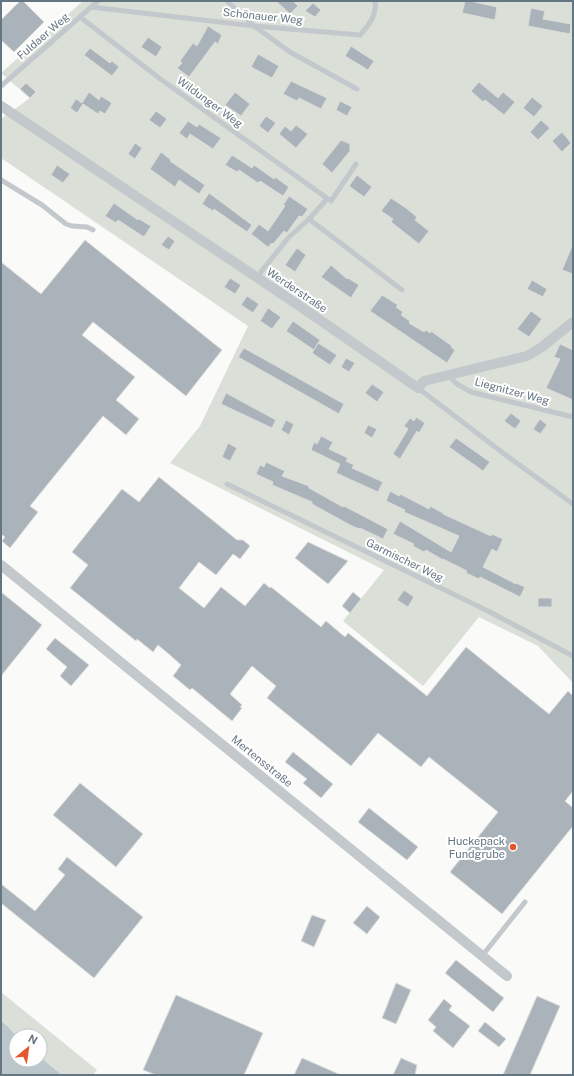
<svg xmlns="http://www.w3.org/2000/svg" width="574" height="1076" font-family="'Public Sans',sans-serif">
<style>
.green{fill:#dadfd7}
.water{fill:#bbc7cb}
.building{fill:#aab3b9;stroke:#dcdcda}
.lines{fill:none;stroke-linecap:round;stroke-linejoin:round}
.service{stroke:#c3c8cc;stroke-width:5}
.minor{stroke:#c3c8cc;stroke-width:10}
.poi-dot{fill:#e4572e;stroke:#fff;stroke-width:1.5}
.labels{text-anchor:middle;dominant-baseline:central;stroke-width:4;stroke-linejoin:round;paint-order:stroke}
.street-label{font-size:11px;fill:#657683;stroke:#fff}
.poi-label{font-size:11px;fill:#657683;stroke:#fff;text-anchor:end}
</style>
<rect width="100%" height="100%" fill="#fafaf8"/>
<!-- green -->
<g class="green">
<polygon points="83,1 573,1 573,683 538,646 479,617 423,686 343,621 384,570 170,463 200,426 248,326 1,158 1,119 30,98 1,73"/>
<path d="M1 992 97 1070 93 1075H62L40 1057V1036H16C10 1032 7 1025 1 1021Z"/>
</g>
<!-- water -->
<polygon class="water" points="1,1021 8,1027 16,1036 16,1060 40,1060 40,1057 62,1075 1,1075"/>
<!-- building -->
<g class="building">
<polygon points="20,1 23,1 44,22 14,52 1,40 1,20"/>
<polygon points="276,1 293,1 298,6 290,14"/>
<polygon points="465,1 475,1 474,2 497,7 495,20 462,13"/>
<polygon points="313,3 321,10 315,17 305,11"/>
<polygon points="531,8 545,11 543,19 571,24 570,34 528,26"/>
<polygon points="208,26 222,35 218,44 215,42 189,77 177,68 182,63 180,61 193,43 197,46"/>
<polygon points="148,37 162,47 156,57 141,47"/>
<polygon points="351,46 374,61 368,70 345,56"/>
<polygon points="90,48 110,63 112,61 119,67 112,76 84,55"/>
<polygon points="258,54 279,66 272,78 251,67"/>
<polygon points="291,81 327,98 321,109 299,98 297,101 283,94"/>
<polygon points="479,82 498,98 503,92 515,102 504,115 485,100 483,102 471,91"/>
<polygon points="26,83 36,92 30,98 20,89"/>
<polygon points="89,92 99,100 101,96 112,103 105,114 100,111 98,114 83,104 77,113 70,108 76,99 82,103"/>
<polygon points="235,92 250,104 241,116 225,105"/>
<polygon points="532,97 543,106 534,117 523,108"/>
<polygon points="340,101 352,107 347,116 336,110"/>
<polygon points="156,111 167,119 160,128 149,120"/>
<polygon points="266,116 276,123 268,133 259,126"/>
<polygon points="541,120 550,128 538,140 530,132"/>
<polygon points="188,121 197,127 199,124 221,138 213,149 190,134 187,139 179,133"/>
<polygon points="296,125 308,134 296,148 279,134 285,126 291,131"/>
<polygon points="562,132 571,143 562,152 552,141"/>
<polygon points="341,140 350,144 350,151 332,173 322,164"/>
<polygon points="135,143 142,148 135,159 128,154"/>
<polygon points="161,152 171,160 170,161 205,185 199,194 179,180 175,187 150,169"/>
<polygon points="232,155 252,168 254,165 274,179 275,177 289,187 283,196 260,181 258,183 239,170 237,172 225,165"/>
<polygon points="57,165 70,174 63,183 51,175"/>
<polygon points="357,175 372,187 364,197 349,186"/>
<polygon points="209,193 252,225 247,232 214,209 213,211 202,204"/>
<polygon points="289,196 308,209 302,217 299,216 287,233 284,231 273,244 272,243 268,247 251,234 259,224 268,231 285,206 283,205"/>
<polygon points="391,198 406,208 417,217 415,220 429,231 419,244 391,222 393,219 381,211"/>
<polygon points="114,203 138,220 139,219 151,226 144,237 118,220 116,223 105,216"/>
<polygon points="168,236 175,241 169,250 161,245"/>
<polygon points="85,240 222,350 186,396 93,322 82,335 135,377 116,400 139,419 126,435 103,416 30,506 38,512 10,548 2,541 5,537 1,534 1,262 41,294"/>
<polygon points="573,244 573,274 562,270"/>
<polygon points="297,248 306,255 295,272 285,265"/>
<polygon points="331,265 347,279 348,278 359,285 351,298 321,277"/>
<polygon points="230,278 241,285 235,294 224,287"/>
<polygon points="532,280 547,289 543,297 527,289"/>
<polygon points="382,295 398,305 396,307 403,312 401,315 410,321 409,323 424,332 426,330 430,333 431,331 452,346 451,347 455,350 447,363 370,311"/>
<polygon points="247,296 259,304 253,313 241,305"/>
<polygon points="268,308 281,317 272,329 260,321"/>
<polygon points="531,311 542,319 529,337 517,329"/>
<polygon points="293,321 320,340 314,350 286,331"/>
<polygon points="318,343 337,355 330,365 312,353"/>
<polygon points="560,344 573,350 573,400 546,388 560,359 554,357"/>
<polygon points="244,348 344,404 339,414 238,357"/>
<polygon points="346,358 355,363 349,372 341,367"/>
<polygon points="372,384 384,392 377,402 365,393"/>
<polygon points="226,393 276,420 272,428 221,404"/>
<polygon points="511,413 521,421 515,429 504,421"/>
<polygon points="416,417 425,423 419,433 417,431 400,459 393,454 408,429 404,426 410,418 414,421"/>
<polygon points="540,419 547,425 540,434 533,429"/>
<polygon points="286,420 294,424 289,435 281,430"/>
<polygon points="368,425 377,429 372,438 364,433"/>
<polygon points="321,436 333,442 329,449 348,458 346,461 354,465 352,468 383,482 378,492 336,473 340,464 311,450 314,442 317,444"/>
<polygon points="456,438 490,462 483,471 449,447"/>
<polygon points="228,443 237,448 230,461 222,457"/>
<polygon points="266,462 285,471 282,476 309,486 309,488 343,507 344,506 388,529 383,539 360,528 359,529 350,525 312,504 312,502 272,485 273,482 256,474 260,465 264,467"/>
<polygon points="159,477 237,540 243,540 250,546 240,559 233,554 216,575 199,562 179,588 204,608 221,587 245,606 264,583 270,588 271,587 321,627 326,621 345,637 348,633 427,696 466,647 549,714 568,691 573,696 573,791 565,801 573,808 573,826 502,914 450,872 498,812 429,757 421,767 378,733 351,766 267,698 276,686 252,666 230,694 242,705 240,707 242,708 232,721 192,688 190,690 173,676 181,665 170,655 158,645 153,652 137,639 136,641 70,588 88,565 72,552 122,489 139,502"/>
<polygon points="390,491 399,496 400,494 429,509 430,506 443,513 443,514 491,536 492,534 503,539 497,552 492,549 483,567 516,584 516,583 525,587 520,597 480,577 479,579 466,573 467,571 443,559 443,560 426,550 424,552 413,546 414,544 393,534 400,521 451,552 459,536 404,512 405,510 386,501"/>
<polygon points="308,542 348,561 328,584 295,558"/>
<polygon points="404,590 414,597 408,607 397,600"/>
<polygon points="1,592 42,625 1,676"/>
<polygon points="353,592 361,599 350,613 342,606"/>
<rect x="538" y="598" width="14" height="9"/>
<polygon points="55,638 89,665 71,686 60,676 67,667 46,649"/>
<polygon points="293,752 333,784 321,798 303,783 307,779 285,762"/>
<polygon points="80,783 143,834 116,867 53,815"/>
<polygon points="369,808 418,847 407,860 358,822"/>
<polygon points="67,857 143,917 94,978 1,903 1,884 35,911 65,875 58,869"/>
<polygon points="367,906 380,917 367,934 353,923"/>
<polygon points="312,915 326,920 314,947 301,941"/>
<polygon points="456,960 504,998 493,1012 445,973"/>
<polygon points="396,983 411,990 396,1024 382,1018"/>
<polygon points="176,995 263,1033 244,1075 156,1075 143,1070"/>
<polygon points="537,996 560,1006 530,1075 503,1075"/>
<polygon points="444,999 452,1006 449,1010 470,1026 453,1048 433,1031 436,1027 428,1020"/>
<polygon points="485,1022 506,1039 499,1047 478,1031"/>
<polygon points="302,1058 341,1075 294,1075"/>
<polygon points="401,1058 417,1065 415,1075 393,1075"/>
</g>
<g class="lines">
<!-- service -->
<g class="service">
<polyline points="227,1 254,26 290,52 357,89"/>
<path d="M91 7 254 26 360 35C369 25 377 15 375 1"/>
<polyline points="80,17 159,78 331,201 356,164"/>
<polyline points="1,86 98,1"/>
<polyline points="1,180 42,205 66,224 72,226 87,227 93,230"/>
<polyline points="309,219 402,290"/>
<polyline points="257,277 288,238 309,219 327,199"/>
<polyline points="449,376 457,384 471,392 573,417"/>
<polyline points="418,388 503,453 573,504"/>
<polyline points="227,484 488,611 573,656"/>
<polyline points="482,956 525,902"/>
</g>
<!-- minor -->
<g class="minor">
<polyline points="1,106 307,311 418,388 424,381 527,356 542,347 573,322"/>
<polyline points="1,565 507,976"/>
</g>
</g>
<!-- markers -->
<circle class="poi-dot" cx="513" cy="847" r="4"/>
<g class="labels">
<!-- street labels -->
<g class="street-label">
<text transform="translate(263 16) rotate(6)">Schönauer Weg</text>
<text transform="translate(43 36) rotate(-41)">Fuldaer Weg</text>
<text transform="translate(210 102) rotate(36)">Wildunger Weg</text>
<text transform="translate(297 290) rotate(34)">Werderstraße</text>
<text transform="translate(512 391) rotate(15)">Liegnitzer Weg</text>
<text transform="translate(405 560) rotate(26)">Garmischer Weg</text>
<text transform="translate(262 761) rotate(39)">Mertensstraße</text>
</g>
<!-- poi labels -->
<g class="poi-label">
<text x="505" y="841">Huckepack<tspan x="505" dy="13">Fundgrube</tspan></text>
</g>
</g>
<!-- border -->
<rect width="574" height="1076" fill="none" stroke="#657683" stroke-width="4"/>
<!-- north arrow -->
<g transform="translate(28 1048) rotate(29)"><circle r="19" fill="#ffffff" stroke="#c1c8cd"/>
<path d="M0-3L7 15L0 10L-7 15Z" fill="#e4572e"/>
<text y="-6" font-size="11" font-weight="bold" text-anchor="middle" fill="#657683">N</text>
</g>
</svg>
